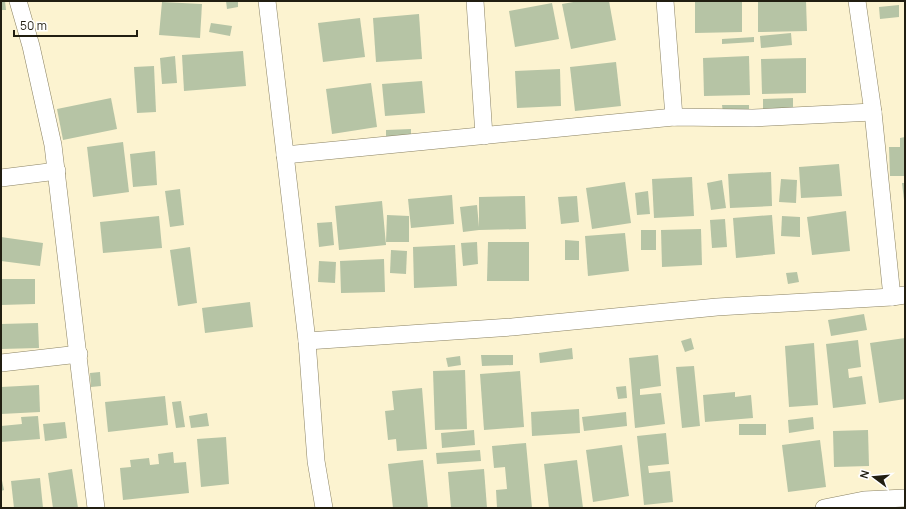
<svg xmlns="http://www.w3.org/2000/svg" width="906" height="509" font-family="Manrope,sans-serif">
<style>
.building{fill:#b6c4a5}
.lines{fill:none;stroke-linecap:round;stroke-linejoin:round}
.street-casing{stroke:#8a8263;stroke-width:18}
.street{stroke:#fff;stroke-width:17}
</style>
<rect width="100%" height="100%" fill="#fcf3d0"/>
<!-- building -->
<g class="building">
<polygon points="1,1 5,1 6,10 1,10"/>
<polygon points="226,1 238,1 238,7 227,9"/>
<polygon points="579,1 609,1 616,40 571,49 562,4"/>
<polygon points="695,1 742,1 742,32 695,33"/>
<polygon points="758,1 806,1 807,31 758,32"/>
<polygon points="162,2 202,4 200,38 159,35"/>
<polygon points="552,3 559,39 515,47 509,11"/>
<polygon points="899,5 899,17 880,19 879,7"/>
<polygon points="419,14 422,59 376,62 373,18"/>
<polygon points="360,18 365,57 323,62 318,23"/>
<polygon points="211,23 232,26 230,36 209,32"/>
<polygon points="791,33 792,45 761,48 760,36"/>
<polygon points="754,37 754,42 722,44 722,39"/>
<polygon points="243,51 246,86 184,91 182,55"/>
<polygon points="175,56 177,83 162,84 160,58"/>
<polygon points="749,56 750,95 704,96 703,58"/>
<polygon points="806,58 806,93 762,94 761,59"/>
<polygon points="616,62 621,106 575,111 570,67"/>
<polygon points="154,66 156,112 137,113 134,67"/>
<polygon points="560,69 561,106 517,108 515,71"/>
<polygon points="422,81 425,113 385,116 382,84"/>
<polygon points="371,83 377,127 332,134 326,89"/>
<polygon points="111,98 117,129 63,140 57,109"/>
<polygon points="793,98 793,113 763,113 763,99"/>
<polygon points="722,105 749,105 749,112 723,113"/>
<polygon points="411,129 411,136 386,136 386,130"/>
<polygon points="905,137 905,176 890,176 889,147 900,147 900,138"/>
<polygon points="123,142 129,192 93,197 87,147"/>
<polygon points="155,151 157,185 133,187 130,154"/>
<polygon points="839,164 842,196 801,198 799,167"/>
<polygon points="771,172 772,206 730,208 728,174"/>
<polygon points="692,177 694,216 654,218 652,179"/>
<polygon points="781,179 797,180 796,203 779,202"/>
<polygon points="722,180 726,208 711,210 707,183"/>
<polygon points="625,182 631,223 592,229 586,188"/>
<polygon points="902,183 905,183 905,200 904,200"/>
<polygon points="180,189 184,225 170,227 165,191"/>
<polygon points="648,191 650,214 637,215 635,193"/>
<polygon points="452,195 454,224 411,228 408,199"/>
<polygon points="525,196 526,229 479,230 463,232 460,207 477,205 479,227 479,197"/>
<polygon points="577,196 579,222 561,224 558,197"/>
<polygon points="382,201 386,245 339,250 335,206"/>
<polygon points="846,211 850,251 812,255 807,217"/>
<polygon points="387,215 409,216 409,242 386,242"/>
<polygon points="772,215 775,254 736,258 733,218"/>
<polygon points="159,216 162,248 103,253 100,222"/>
<polygon points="782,216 800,217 800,237 781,236"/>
<polygon points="725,219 727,247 712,248 710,220"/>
<polygon points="332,222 334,245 319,247 317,223"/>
<polygon points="701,229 702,265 662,267 661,230"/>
<rect x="641" y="230" width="15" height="20"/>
<polygon points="625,233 629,271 588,276 585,236"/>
<polygon points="1,237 43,243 40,266 1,261"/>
<polygon points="565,240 579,241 579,260 565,260"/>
<polygon points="477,242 478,264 463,266 461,243"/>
<polygon points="488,242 529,242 529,281 487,281"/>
<polygon points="455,245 457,286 414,288 413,247"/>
<polygon points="190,247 197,303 178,306 170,250"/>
<polygon points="391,250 407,251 406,274 390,273"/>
<polygon points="384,259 385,292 341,293 340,261"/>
<polygon points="319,261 336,262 335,283 318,282"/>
<polygon points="797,272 799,282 788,284 786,273"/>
<polygon points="1,279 35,279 35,304 1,305"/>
<polygon points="250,302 253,327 205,333 202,308"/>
<polygon points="864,314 867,330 831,336 828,320"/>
<polygon points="38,323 39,348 1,349 1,324"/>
<polygon points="691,338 694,349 685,352 681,341"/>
<polygon points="905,338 905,399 879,403 870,343"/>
<polygon points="858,340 861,367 848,369 849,378 862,376 866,404 833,408 826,344"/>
<polygon points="814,343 818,405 789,407 785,346"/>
<polygon points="572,348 573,359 540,363 539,353"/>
<polygon points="481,355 513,355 513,365 482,366"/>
<polygon points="658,355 661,386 640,389 640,395 661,393 665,424 635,428 629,358"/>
<polygon points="460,356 461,365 448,367 446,358"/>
<polygon points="694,366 700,426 682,428 676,367"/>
<polygon points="465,370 467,429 435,430 433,371"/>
<polygon points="520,371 524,427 484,430 480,374"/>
<polygon points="100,372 101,386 91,387 90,373"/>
<polygon points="39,385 40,412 1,414 1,387"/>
<polygon points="626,386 627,398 618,399 616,387"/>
<polygon points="422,388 427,449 397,451 396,439 388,440 385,411 394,410 392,391"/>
<polygon points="735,392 735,397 751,395 753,418 705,422 703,395"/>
<polygon points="165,396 168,425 108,432 105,402"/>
<polygon points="181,401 185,427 176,428 172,402"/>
<polygon points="579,409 580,433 532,436 531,412"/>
<polygon points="626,412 627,426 584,431 582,417"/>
<polygon points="207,413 209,426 191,428 189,416"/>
<polygon points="38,416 40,439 1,442 1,426 22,424 21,417"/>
<polygon points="813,417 814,429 789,433 788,420"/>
<polygon points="65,422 67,438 45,441 43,424"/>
<rect x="739" y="424" width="27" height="11"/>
<polygon points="474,430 475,445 442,448 441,433"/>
<polygon points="868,430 869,466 834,467 833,431"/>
<polygon points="666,433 669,464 648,466 649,473 670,471 673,502 644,505 637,436"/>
<polygon points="226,437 229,484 201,487 197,439"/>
<polygon points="820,440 826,487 788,492 782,445"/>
<polygon points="526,443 532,508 497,508 496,490 507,489 505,467 494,468 492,446"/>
<polygon points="622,445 629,496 593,502 586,450"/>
<polygon points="480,450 481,461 437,464 436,453"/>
<polygon points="173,452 174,463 186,462 189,493 123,500 120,468 131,467 130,460 149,458 150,465 159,464 158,454"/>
<polygon points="423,460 428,508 393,508 388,464"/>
<polygon points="577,460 583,508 549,508 544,464"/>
<polygon points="72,469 78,508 53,508 48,473"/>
<polygon points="484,469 487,508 451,508 448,472"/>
<polygon points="1,476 4,490 1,491"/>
<polygon points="40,478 43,508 14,508 11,481"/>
</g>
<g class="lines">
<!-- street casing -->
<g class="street-casing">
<g id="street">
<polyline points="18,1 31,46 53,145 96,508"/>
<polyline points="267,1 307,341 316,461 324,508"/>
<polyline points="475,1 484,136"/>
<polyline points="665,1 674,117"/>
<polyline points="857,1 873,112 892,297"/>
<polyline points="285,155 674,117 753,118 873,112"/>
<polyline points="1,178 57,171"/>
<polyline points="307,341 512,327 717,307 892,297 905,295"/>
<polyline points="1,363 79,354"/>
<polyline points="824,508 864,500 905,498"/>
</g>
</g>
<!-- street -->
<use href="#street" class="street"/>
</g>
<!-- border -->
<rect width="906" height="509" fill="none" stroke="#211e11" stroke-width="4"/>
<!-- north arrow -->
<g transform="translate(874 477) rotate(286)" stroke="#ffffff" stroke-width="3" paint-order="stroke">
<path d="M0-3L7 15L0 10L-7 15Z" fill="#211e11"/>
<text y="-6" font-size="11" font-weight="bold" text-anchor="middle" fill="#211e11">N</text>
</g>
<!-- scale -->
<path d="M14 30v6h123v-6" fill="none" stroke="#211e11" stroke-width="2"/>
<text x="20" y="30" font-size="12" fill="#211e11" stroke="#ffffff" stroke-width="3" paint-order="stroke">50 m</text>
</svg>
